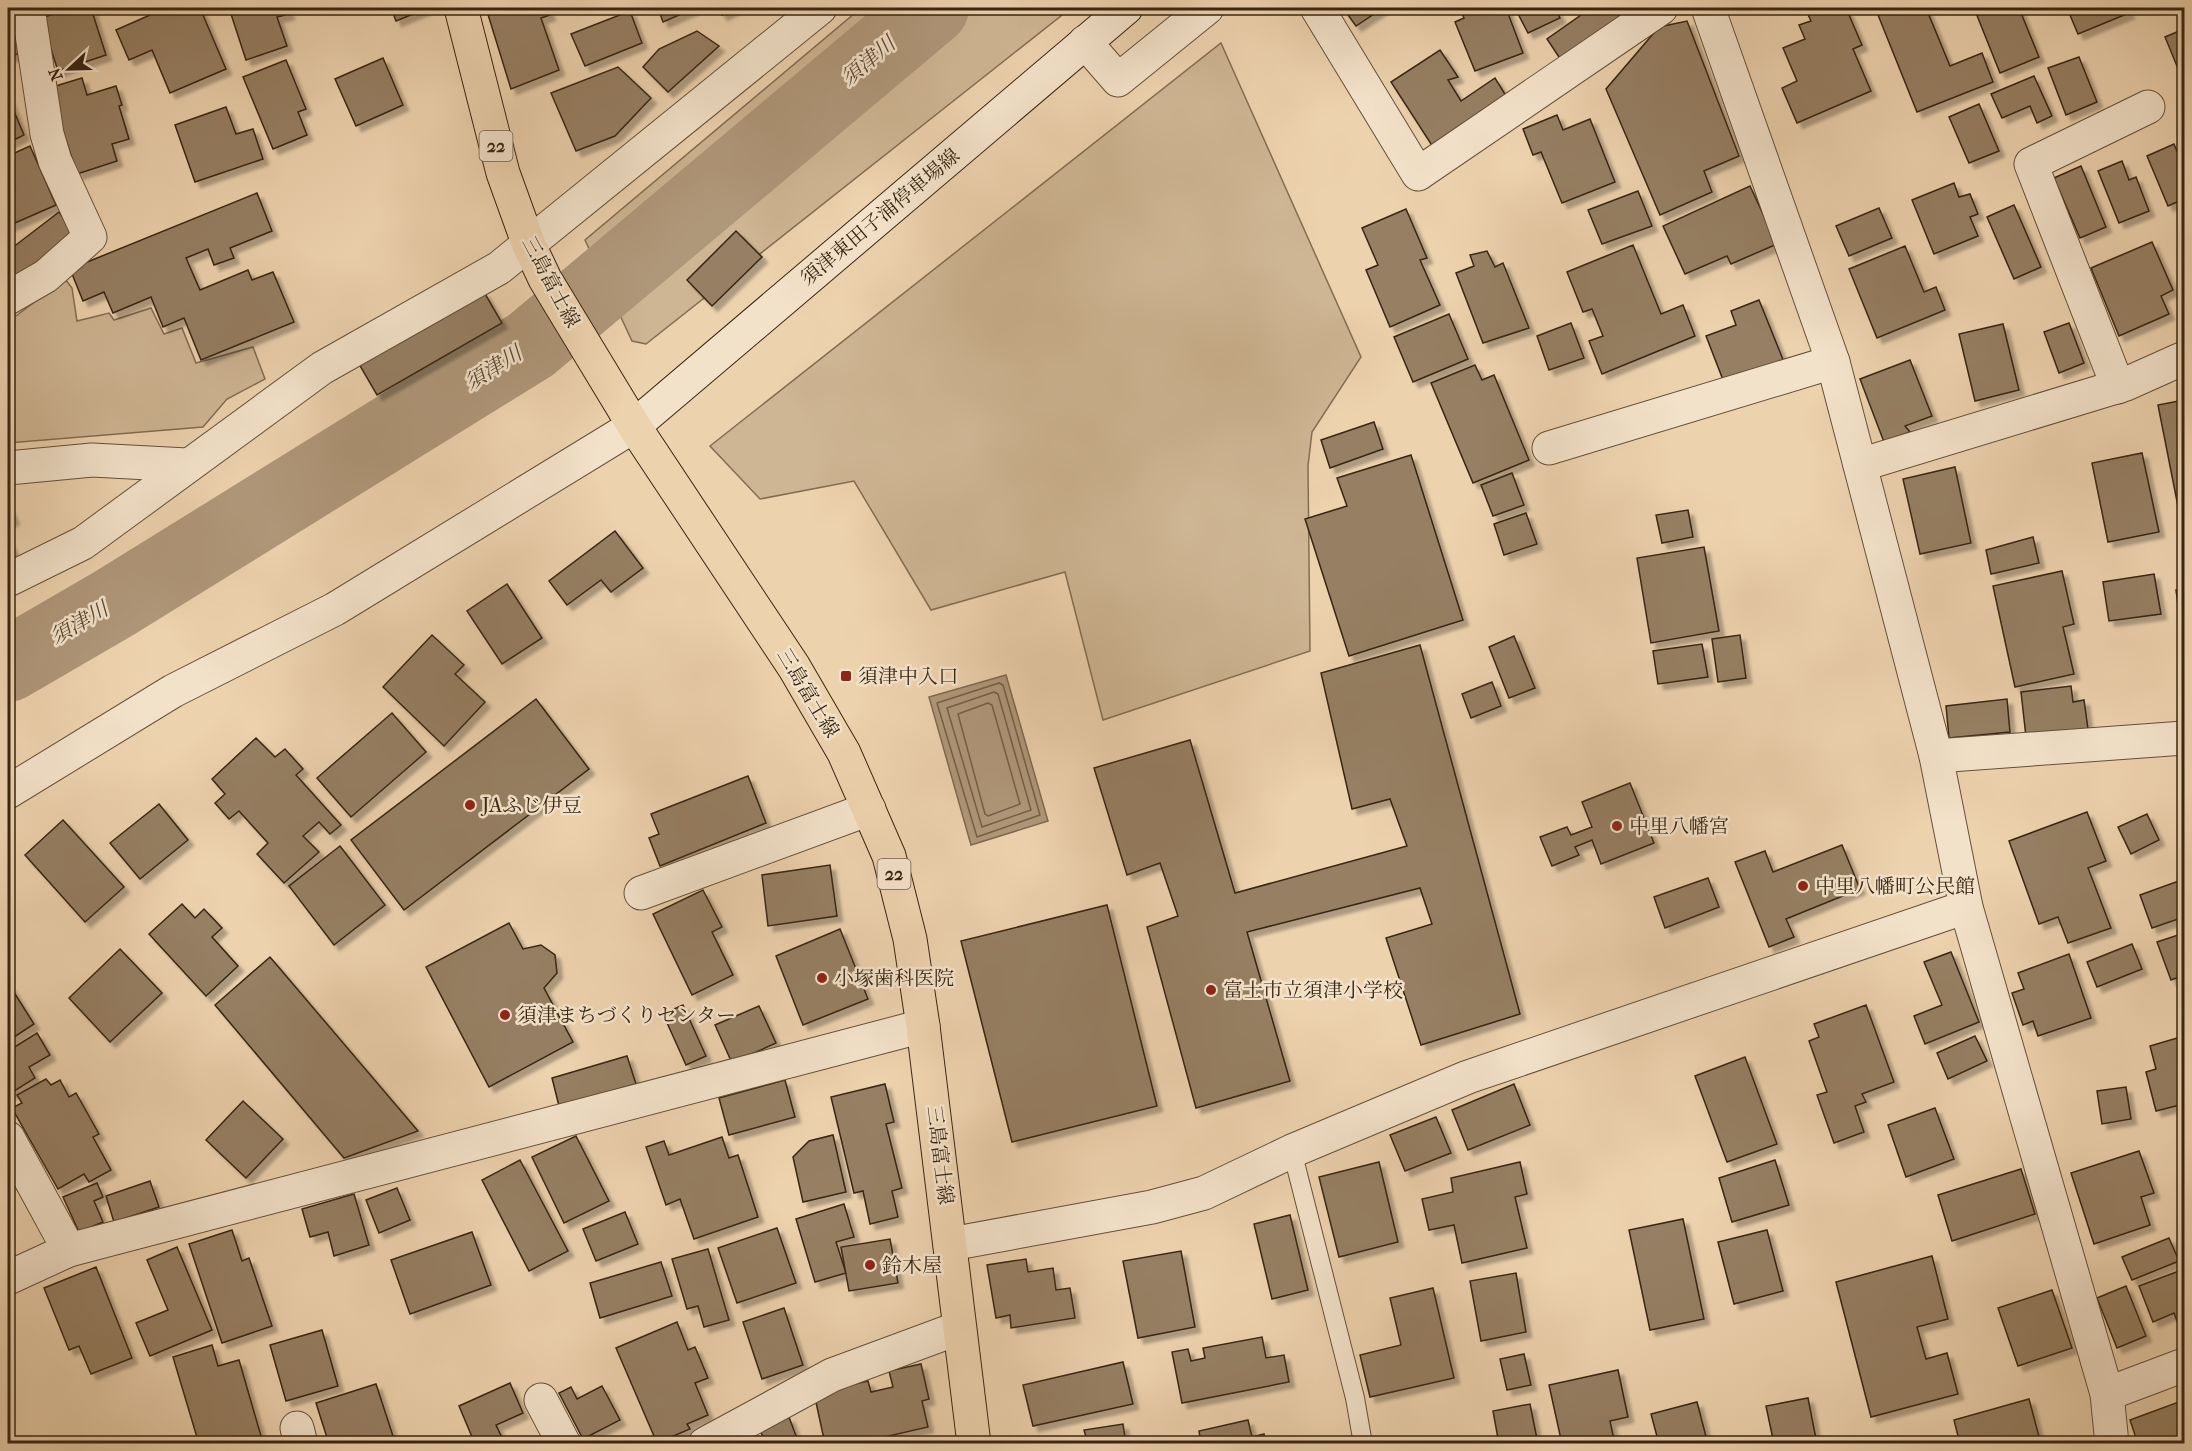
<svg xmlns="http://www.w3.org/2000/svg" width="2192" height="1451" font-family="'IM FELL French Canon','Noto Serif JP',serif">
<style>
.green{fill:#ceb593;stroke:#836d52;stroke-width:1.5}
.water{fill:#af9779;stroke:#7f6950;stroke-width:1.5}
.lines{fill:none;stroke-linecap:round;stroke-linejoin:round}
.shore{stroke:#745e46;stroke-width:1.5}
.river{stroke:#af9779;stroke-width:74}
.building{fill:#967f63;stroke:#382512;stroke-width:1.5;filter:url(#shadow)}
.service-casing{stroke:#655039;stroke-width:20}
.minor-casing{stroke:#655039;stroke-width:35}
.tertiary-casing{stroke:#655039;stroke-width:35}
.secondary-casing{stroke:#382512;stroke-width:35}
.primary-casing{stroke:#382512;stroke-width:35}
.service{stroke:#f3e2ca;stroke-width:18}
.minor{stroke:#f3e2ca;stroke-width:33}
.tertiary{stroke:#f3e2ca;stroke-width:33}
.secondary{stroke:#f3e2ca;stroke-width:33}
.primary{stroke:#edd2ae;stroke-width:33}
.poi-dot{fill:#8f2418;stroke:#f3e2ca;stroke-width:2}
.labels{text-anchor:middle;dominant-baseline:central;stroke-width:5;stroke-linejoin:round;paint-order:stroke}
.shield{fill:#f3e2ca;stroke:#705e49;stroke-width:1.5}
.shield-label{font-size:18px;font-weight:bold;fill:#382512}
.street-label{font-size:20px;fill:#382512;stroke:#f3e2ca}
.poi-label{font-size:20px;fill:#382512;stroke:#f3e2ca;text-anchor:start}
.water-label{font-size:21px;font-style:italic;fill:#5c4731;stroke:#f3e2ca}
</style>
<defs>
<filter id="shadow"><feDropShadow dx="5.5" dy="5.5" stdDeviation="1.5" flood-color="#0004"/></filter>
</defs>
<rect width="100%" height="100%" fill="#edd2ae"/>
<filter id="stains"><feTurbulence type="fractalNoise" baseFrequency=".00333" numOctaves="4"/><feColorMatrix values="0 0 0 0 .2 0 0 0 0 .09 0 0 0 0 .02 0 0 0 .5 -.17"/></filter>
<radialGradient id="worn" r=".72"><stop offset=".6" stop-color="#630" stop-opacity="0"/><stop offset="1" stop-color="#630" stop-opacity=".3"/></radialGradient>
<!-- green -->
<g class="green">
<polygon points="861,8 1071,8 646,344 632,341 585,240"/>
<polygon points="1221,43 1361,357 1312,432 1308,466 1310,651 1103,720 1065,572 931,610 854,481 760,499 710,446"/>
<polygon points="65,279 72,288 77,321 109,313 114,320 151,308 164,334 182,328 196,363 253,347 265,379 227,399 203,427 8,443 8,322"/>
</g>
<!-- water -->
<polygon class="water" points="1006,675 1048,821 971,845 929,697"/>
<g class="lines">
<!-- shore -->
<g class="shore">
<polygon points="999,683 1003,685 1040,815 977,837 937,703"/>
<polygon points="994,692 998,694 1031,810 982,827 947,708"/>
<polygon points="988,703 992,705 1020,804 988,816 985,814 958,714"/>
</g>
<!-- river -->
<polyline class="river" points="8,665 113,604 531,345 932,8"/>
</g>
<!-- building -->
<g class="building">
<polygon points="73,8 91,8 106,55 58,71 41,18"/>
<polygon points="147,8 200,8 226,69 170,93 152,50 129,60 116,30 150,15"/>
<polygon points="229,8 287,8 289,14 277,17 287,46 246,60"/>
<polygon points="391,8 428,8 396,21"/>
<polygon points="486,8 547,8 550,15 541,18 559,70 511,89"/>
<polygon points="658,8 695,8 663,22"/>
<polygon points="718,8 736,8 722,15"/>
<polygon points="1343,8 1383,8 1356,26"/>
<polygon points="1460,8 1506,8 1523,53 1475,71 1455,22 1464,18"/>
<polygon points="1515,8 1555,8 1560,18 1528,33"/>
<polygon points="1591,8 1613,8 1620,17 1561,60 1547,39"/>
<polygon points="1805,8 1846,8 1862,45 1853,49 1871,91 1797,123 1782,88 1797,81 1783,48 1805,39 1799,25 1811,21"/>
<polygon points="1896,8 1926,8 1950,66 1982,53 1993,82 1917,112 1878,15"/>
<polygon points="1974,8 2019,8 2039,57 2000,73"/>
<polygon points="2067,8 2127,8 2129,13 2078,34"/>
<polygon points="630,11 642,43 585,66 571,34"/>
<polygon points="8,12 10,12 21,53 8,57"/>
<polygon points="1687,21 1739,156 1704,171 1712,192 1660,215 1606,89 1659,27"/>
<polygon points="2184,29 2184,83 2165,37"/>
<polygon points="697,31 719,46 668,92 643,67 659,49"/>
<polygon points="1440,50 1458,77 1448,80 1461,101 1495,78 1508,99 1433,147 1391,82"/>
<polygon points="2079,57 2097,102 2066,115 2048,68"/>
<polygon points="383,58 403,105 356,126 335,79"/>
<polygon points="286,60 306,109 298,112 307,135 273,149 243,77"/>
<polygon points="618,67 651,98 615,136 576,151 551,93"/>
<polygon points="2034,76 2052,116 2037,123 2030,106 2002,118 1991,94"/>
<polygon points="82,78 87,95 116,86 122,105 119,106 129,139 112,144 117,161 77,174 49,88"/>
<polygon points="8,97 24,135 8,143"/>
<polygon points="1979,104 1999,151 1969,163 1949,117"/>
<polygon points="226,107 236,134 253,129 263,159 195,182 175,125"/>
<polygon points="1557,115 1563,130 1590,119 1615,182 1562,203 1541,152 1533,155 1523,129"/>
<polygon points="2174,144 2184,168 2184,199 2168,206 2147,156"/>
<polygon points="30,146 56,205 8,226 8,156"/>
<polygon points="2122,161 2129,180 2136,177 2149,211 2119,223 2098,171"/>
<polygon points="2081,166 2106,227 2080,238 2054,178"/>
<polygon points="1954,183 1959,197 1970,194 1978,214 1970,217 1978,236 1934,254 1912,200"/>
<polygon points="1750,186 1777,244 1731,264 1727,256 1685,274 1663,226"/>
<polygon points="1638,191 1652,226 1602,244 1588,210"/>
<polygon points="257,193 272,231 230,248 234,258 214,265 208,249 186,258 200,290 248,270 252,280 273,272 294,322 201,360 184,318 163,327 151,297 113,313 104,292 83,301 70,269"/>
<polygon points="2014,205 2041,267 2014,279 1987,217"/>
<polygon points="1879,208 1892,238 1849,256 1836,226"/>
<polygon points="1406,209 1427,258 1420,260 1440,305 1390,327 1366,270 1378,265 1362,228"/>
<polygon points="59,212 76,235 8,288 8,251"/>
<polygon points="736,231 762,257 712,306 687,280"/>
<polygon points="2152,242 2173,290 2161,296 2169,314 2119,336 2091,268"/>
<polygon points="1633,245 1661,314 1683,305 1695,336 1602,374 1589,341 1603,336 1592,309 1583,312 1567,272"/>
<polygon points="1905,246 1924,292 1936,287 1945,310 1877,338 1849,269"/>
<polygon points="1487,251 1495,267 1503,263 1529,328 1483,343 1456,273 1474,266 1470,255"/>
<polygon points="484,292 502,323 377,395 359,364"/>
<polygon points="1759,300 1784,362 1725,385 1706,336 1736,325 1731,311"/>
<polygon points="1449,314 1468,359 1413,382 1394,337"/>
<polygon points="1571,323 1584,358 1549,370 1537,336"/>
<polygon points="2069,323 2084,363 2059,373 2044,332"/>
<polygon points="2003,324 2019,390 1975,401 1959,334"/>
<polygon points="1910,360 1932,416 1905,426 1910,432 1884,442 1860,379"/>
<polygon points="1475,365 1482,380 1494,375 1529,460 1473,483 1431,383"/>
<polygon points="2184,400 2184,537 2158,405"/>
<polygon points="1374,422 1383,449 1330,468 1321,440"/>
<polygon points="2142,453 2159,532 2108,542 2092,463"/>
<polygon points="1411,455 1463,620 1349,656 1305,519 1347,506 1337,478"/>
<polygon points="1955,467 1971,543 1920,554 1903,479"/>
<polygon points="1512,473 1524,505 1493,516 1481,485"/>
<polygon points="8,506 14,519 8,522"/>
<polygon points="1688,510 1693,537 1662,543 1656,515"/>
<polygon points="1526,513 1537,544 1504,555 1494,524"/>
<polygon points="615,531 643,568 611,592 601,580 567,605 549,581"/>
<polygon points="2033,537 2039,563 1991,574 1986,550"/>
<polygon points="8,539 14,553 8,556"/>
<polygon points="1704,547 1719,631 1651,643 1637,558"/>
<polygon points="2062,571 2074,624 2063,627 2074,674 2015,687 1993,586"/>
<polygon points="2154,574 2161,614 2109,621 2103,582"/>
<polygon points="507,584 542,638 502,664 467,611"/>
<polygon points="2184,588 2184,649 2176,590"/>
<polygon points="432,635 464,665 455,674 485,702 444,746 383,687"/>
<polygon points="1740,635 1746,678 1718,682 1712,639"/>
<polygon points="1514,636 1535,688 1509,698 1489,647"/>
<polygon points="1702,644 1708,677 1658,684 1653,651"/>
<polygon points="1420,645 1520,1014 1421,1045 1386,938 1432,924 1420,888 1247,932 1290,1081 1196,1108 1147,927 1178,916 1160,863 1127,875 1094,768 1190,740 1235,893 1407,846 1390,799 1352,809 1321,673"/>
<polygon points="1492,682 1501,706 1471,718 1462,694"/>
<polygon points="2071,686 2073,702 2084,700 2088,729 2026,737 2021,692"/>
<polygon points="536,699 589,769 404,910 351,840"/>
<polygon points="2007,699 2010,732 1949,738 1946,706"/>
<polygon points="392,713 426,752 351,817 317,778"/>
<polygon points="256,738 275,757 285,749 303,769 296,775 341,825 330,834 319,822 303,836 319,852 284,883 257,854 268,843 239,811 229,819 215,803 225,794 212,779"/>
<polygon points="748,776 766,823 660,866 649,838 659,834 651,814"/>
<polygon points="1630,783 1654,843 1601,864 1592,840 1575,847 1579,855 1552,866 1540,837 1567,827 1571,835 1592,827 1582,802"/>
<polygon points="159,804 188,840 140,879 110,843"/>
<polygon points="2087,812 2106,861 2088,868 2111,928 2068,943 2058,917 2039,924 2009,841"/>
<polygon points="2147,814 2159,840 2131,854 2118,827"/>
<polygon points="63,820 124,887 85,922 25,855"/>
<polygon points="1842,845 1860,889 1786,919 1794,937 1769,947 1735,862 1765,851 1773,872"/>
<polygon points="340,846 385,905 334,945 289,886"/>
<polygon points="830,865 837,916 768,926 762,875"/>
<polygon points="1708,878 1719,907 1665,928 1654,897"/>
<polygon points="2184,879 2184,917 2152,928 2140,895"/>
<polygon points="703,890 722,927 712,932 733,975 692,995 653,914"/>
<polygon points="182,904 195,918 204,909 222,928 212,937 238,966 206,996 149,934"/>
<polygon points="1107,905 1157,1106 1012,1142 961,941"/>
<polygon points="509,923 523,949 541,945 555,955 557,973 544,988 573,1042 489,1087 426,967"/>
<polygon points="840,929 868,999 803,1025 776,956"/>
<polygon points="2184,933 2184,975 2171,980 2157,942"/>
<polygon points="2132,944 2142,969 2097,987 2087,962"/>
<polygon points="120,949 162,993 110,1042 69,998"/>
<polygon points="1951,952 1979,1022 1925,1044 1914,1016 1942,1005 1924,962"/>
<polygon points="2069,954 2091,1018 2038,1036 2033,1021 2023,1025 2012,993 2024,989 2018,973"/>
<polygon points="270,957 418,1131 344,1158 215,1005"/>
<polygon points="10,986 34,1024 8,1041 8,988"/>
<polygon points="683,1005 706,1056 686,1065 663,1014"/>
<polygon points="1866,1005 1894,1082 1862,1094 1866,1102 1855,1106 1864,1132 1834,1143 1817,1095 1827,1092 1809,1041 1819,1037 1814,1024"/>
<polygon points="759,1006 776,1043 732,1063 715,1025"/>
<polygon points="37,1033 50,1055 29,1067 35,1078 8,1095 8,1051"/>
<polygon points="1975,1036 1987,1061 1948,1079 1937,1053"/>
<polygon points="2184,1036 2184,1104 2156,1111 2146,1072 2156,1069 2150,1046"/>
<polygon points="627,1056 636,1084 559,1106 552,1078"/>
<polygon points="1745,1057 1777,1144 1727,1162 1695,1076"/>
<polygon points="46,1079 51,1085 60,1080 69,1097 76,1093 99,1134 93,1137 111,1170 89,1182 84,1174 58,1189 12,1108 22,1103 17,1095"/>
<polygon points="785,1080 795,1117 729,1135 719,1098"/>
<polygon points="885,1084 894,1122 886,1124 902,1188 892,1191 898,1217 870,1224 863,1191 854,1193 831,1097"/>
<polygon points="1514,1084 1530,1125 1468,1150 1452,1110"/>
<polygon points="2126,1087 2131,1119 2102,1124 2097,1091"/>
<polygon points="243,1101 283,1139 246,1178 206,1140"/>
<polygon points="1935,1108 1954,1159 1906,1177 1888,1125"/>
<polygon points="1436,1117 1451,1153 1405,1171 1390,1135"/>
<polygon points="833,1135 846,1192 803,1202 793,1157 809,1141"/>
<polygon points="576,1136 609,1201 564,1223 532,1157"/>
<polygon points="722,1137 729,1158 738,1155 758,1217 694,1239 680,1199 666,1205 646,1147 664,1141 669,1155"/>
<polygon points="2139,1151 2154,1193 2141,1197 2150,1225 2094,1244 2071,1173"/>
<polygon points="520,1160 568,1251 529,1271 482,1180"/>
<polygon points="1775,1160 1789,1205 1732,1222 1719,1178"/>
<polygon points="1379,1162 1398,1242 1339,1257 1319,1177"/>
<polygon points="1520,1162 1527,1194 1515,1197 1527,1248 1462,1263 1454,1225 1429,1230 1422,1199 1453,1192 1451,1178"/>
<polygon points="2021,1169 2035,1214 1952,1241 1938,1195"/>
<polygon points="150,1181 159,1207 114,1222 106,1196"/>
<polygon points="97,1183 103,1197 94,1201 103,1222 79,1232 63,1197"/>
<polygon points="397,1188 410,1220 379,1233 366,1200"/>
<polygon points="354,1194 369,1245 334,1256 328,1232 310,1237 302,1209"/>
<polygon points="844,1204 854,1237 836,1242 846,1273 815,1282 796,1219"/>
<polygon points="625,1212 638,1244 596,1261 583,1229"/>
<polygon points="1290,1215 1308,1290 1272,1299 1254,1224"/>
<polygon points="1683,1219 1704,1319 1650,1330 1629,1230"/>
<polygon points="777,1228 796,1283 737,1303 718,1248"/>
<polygon points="232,1230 242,1261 249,1258 272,1326 222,1343 189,1244"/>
<polygon points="1767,1230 1783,1291 1734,1304 1718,1242"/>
<polygon points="472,1232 491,1285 410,1314 391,1260"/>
<polygon points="2169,1238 2179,1261 2132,1280 2122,1257"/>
<polygon points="890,1239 898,1283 849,1291 841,1247"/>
<polygon points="177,1247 212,1330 150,1356 136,1323 168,1310 147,1260"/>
<polygon points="708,1249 729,1320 704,1327 698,1306 687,1309 672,1259"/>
<polygon points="1181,1251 1195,1327 1138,1338 1123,1261"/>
<polygon points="1932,1256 1948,1319 1917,1327 1926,1359 1947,1353 1958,1394 1871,1417 1836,1282"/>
<polygon points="1026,1259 1028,1272 1053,1268 1056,1290 1070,1288 1075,1318 1011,1328 1010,1315 996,1318 987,1265"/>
<polygon points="661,1262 672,1296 600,1318 590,1283"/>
<polygon points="96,1267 132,1358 91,1374 79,1346 69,1350 44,1288"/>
<polygon points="2179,1271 2184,1285 2184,1321 2178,1324 2174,1313 2153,1322 2139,1286"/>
<polygon points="1516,1273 1526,1332 1481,1341 1470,1281"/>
<polygon points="2126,1286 2146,1336 2117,1348 2097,1298"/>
<polygon points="1433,1288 1454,1378 1370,1397 1360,1355 1401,1345 1390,1298"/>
<polygon points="2052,1290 2072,1348 2018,1366 1998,1308"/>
<polygon points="784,1308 803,1365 762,1379 743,1322"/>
<polygon points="677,1322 688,1350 695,1347 708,1378 695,1383 708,1415 687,1424 690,1429 657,1443 616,1348"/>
<polygon points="322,1330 338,1386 286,1401 270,1345"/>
<polygon points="1262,1337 1266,1358 1284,1355 1289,1382 1182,1403 1172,1352 1188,1349 1191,1361 1205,1358 1203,1348"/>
<polygon points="212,1345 218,1366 239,1360 261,1436 235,1444 199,1444 173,1357"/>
<polygon points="1524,1354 1531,1385 1507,1390 1500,1359"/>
<polygon points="1123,1362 1133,1404 1033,1426 1023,1385"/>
<polygon points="921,1364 929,1399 922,1401 928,1427 854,1444 825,1444 814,1393 868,1381 871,1392 893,1387 889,1371"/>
<polygon points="1618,1370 1628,1417 1610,1421 1615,1444 1562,1444 1549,1385"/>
<polygon points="510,1383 523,1413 496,1425 505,1444 475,1444 459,1406"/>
<polygon points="376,1384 393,1436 371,1444 329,1444 316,1403"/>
<polygon points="602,1386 620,1420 583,1439 559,1393 571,1387 577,1399"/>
<polygon points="1808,1398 1817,1444 1774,1444 1766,1406"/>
<polygon points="2029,1399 2041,1444 1960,1444 1954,1420"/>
<polygon points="2184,1400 2184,1444 2138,1444 2130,1420"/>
<polygon points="1697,1402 1708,1444 1659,1444 1651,1414"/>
<polygon points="1530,1404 1538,1444 1499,1444 1493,1411"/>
<polygon points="789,1417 799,1444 746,1444 763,1437 759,1428"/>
<polygon points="1248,1420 1252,1437 1264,1434 1266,1444 1201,1444 1199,1431"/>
<polygon points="1123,1424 1126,1444 1088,1444 1084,1430"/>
<polygon points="40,1437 42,1444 19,1444"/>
<polygon points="1077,1438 1078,1444 1044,1444"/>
</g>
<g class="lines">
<!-- service casing -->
<g class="service-casing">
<polyline id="service" points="1292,1151 1355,1398 1363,1444"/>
</g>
<!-- minor casing -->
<g class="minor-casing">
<g id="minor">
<polyline points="1317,8 1418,174 1661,8"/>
<polyline points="1708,8 1833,362 1936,756 1966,907 2107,1394 2112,1444"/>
<polyline points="1085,42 1118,80 1207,8"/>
<polyline points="8,298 46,276 90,237 55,161 47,134 28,8"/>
<polyline points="2118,387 2031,164 2148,107"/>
<polyline points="1549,448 1833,362"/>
<polyline points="1860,465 2126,384 2184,358"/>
<polyline points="8,468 92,460 187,465"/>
<polyline points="8,580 83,543 322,368 499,268 820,8"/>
<polyline points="1936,756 2184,738"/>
<polyline points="641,893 869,809"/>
<polyline points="8,1138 69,1250"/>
<polyline points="951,1244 1152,1207 1204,1193 1292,1151 1468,1077 1966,907"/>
<polyline points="8,1278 69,1250 923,1026"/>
<polyline points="2107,1394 2184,1365"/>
<polyline points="541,1400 564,1444"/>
<polyline points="297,1428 301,1444"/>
<polyline points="705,1444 832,1375 959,1328"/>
</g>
</g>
<!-- tertiary casing -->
<g class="tertiary-casing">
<polyline id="tertiary" points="8,792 173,691 335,609 634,426"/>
</g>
<!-- secondary casing -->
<g class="secondary-casing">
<polyline id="secondary" points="634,426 1126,8"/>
</g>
<!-- primary casing -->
<g class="primary-casing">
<polyline id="primary" points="461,8 503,173 529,245 545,279 634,426 794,667 844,753 889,856 910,939 923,1026 974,1444"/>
</g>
<!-- service -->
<use href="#service" class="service"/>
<!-- minor -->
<use href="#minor" class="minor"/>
<!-- tertiary -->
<use href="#tertiary" class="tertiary"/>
<!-- secondary -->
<use href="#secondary" class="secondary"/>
<!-- primary -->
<use href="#primary" class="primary"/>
</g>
<!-- markers -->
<g class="poi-dot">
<rect x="840" y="670" width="12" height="12" rx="3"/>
<circle cx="470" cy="805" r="6"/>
<circle cx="1617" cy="826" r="6"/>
<circle cx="1803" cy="886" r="6"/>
<circle cx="822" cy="978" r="6"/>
<circle cx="1211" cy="990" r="6"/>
<circle cx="505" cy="1015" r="6"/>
<circle cx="870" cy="1265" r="6"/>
</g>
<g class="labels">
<!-- shield labels -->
<g class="shield">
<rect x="479.5" y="131" width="33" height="30" rx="4.5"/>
<rect x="877.5" y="859" width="33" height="30" rx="4.5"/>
</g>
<g class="shield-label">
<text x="496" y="146">22</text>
<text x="894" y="874">22</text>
</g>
<!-- street labels -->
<g class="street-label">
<text transform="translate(880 217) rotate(-40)">須津東田子浦停車場線</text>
<text transform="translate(551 282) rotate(62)">三島富士線</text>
<text transform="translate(808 693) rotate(59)">三島富士線</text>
<text transform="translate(940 1155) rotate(83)">三島富士線</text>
</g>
<!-- poi labels -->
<g class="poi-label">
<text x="858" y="676">須津中入口</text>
<text x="482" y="805">JAふじ伊豆</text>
<text x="1629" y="826">中里八幡宮</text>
<text x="1815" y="886">中里八幡町公民館</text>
<text x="834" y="978">小塚歯科医院</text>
<text x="1223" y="990">富士市立須津小学校</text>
<text x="517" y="1015">須津まちづくりセンター</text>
<text x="882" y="1265">鈴木屋</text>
</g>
<!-- water labels -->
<g class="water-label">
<text transform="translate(868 61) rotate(-40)">須津川</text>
<text transform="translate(493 368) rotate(-32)">須津川</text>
<text transform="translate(79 623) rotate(-30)">須津川</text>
</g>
</g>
<!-- margin -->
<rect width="2192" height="1451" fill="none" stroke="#edd2ae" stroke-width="30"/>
<rect x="9" y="9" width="2174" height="1433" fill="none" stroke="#382512" stroke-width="3"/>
<rect x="15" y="15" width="2162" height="1421" fill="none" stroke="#382512" stroke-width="1.5"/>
<!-- north arrow -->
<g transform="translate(69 69) rotate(248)" stroke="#f3e2ca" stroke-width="4.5" paint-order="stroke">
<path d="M0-4.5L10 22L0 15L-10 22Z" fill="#382512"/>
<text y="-9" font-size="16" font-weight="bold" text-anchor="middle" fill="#382512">N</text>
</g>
<rect width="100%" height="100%" filter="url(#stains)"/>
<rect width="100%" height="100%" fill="url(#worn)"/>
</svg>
